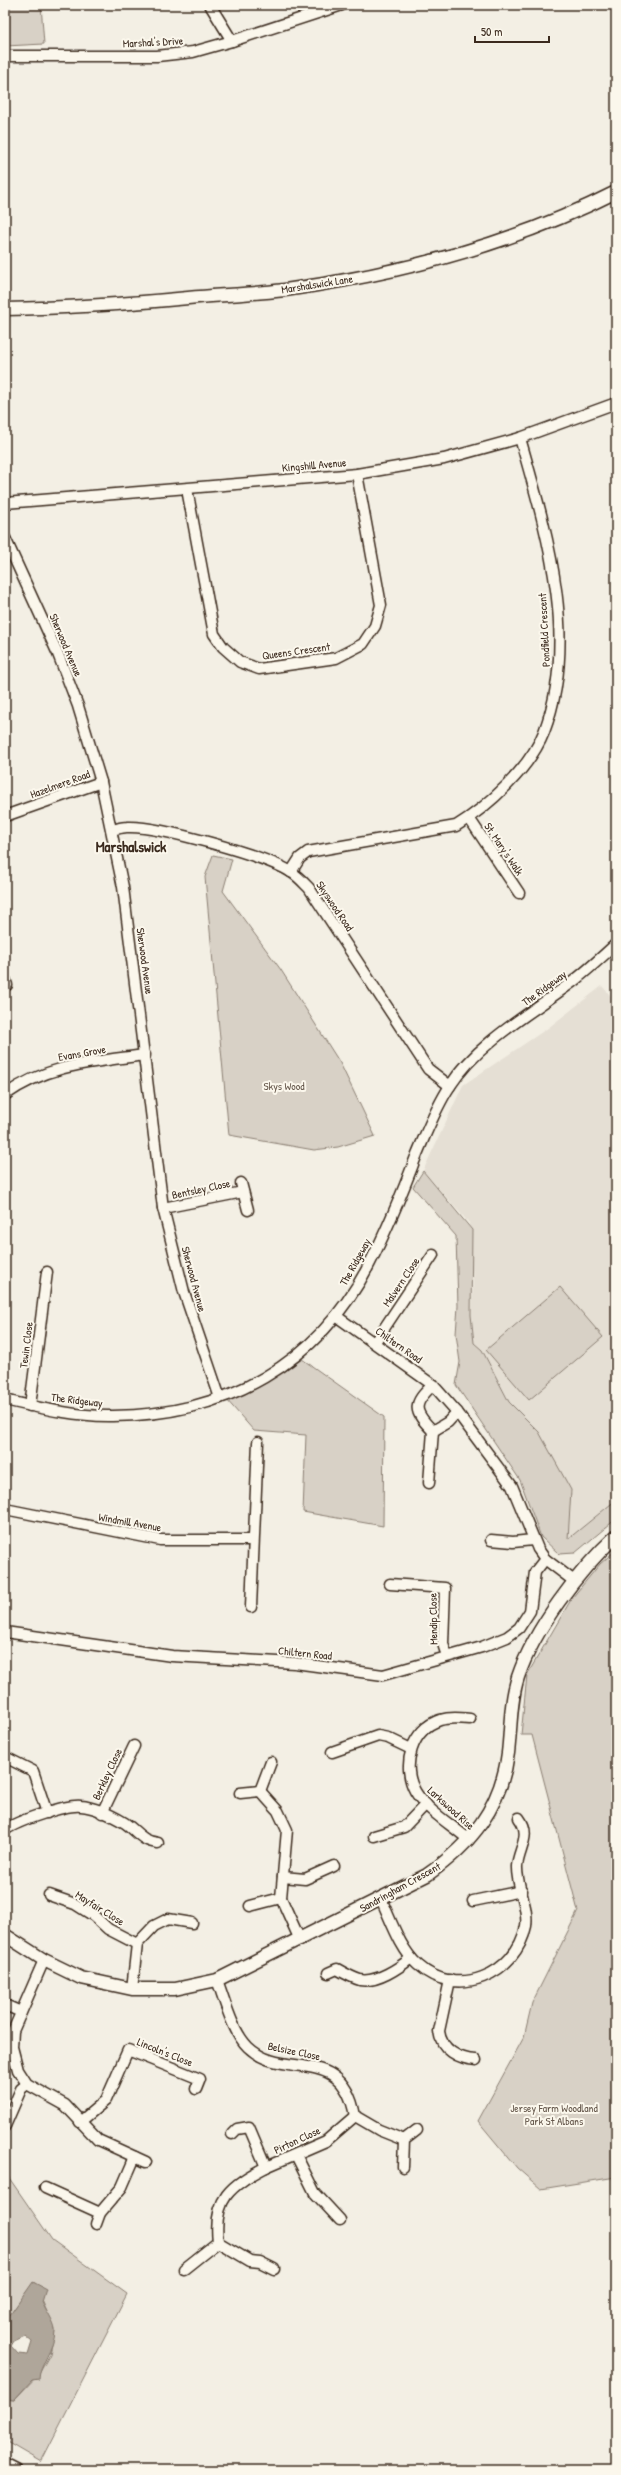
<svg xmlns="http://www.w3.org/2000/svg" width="621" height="2475" font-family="'Patrick Hand',sans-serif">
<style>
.built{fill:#e5dfd4}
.green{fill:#d8d1c6;stroke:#8a7e72}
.water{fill:#afa69a;stroke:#817468;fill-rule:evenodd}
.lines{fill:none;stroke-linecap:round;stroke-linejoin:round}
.minor-casing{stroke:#3b2a1e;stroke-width:13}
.tertiary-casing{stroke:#3b2a1e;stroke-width:15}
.minor{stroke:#fbf7ec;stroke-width:10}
.tertiary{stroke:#fbf7ec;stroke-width:12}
.labels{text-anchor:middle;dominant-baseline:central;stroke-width:4;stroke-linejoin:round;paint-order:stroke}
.street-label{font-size:11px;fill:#3b2a1e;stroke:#fbf7ec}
.park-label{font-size:11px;fill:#625448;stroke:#fbf7ec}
.district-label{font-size:15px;font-weight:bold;fill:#3b2a1e;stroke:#fbf7ec}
</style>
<rect width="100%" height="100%" fill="#f3efe4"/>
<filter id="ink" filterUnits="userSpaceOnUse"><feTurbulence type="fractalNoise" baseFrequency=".025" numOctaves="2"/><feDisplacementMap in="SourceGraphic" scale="8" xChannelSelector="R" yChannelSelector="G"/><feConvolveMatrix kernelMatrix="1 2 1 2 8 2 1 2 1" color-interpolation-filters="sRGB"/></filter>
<g filter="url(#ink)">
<!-- built -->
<polygon class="built" points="602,986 616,1002 616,1500 568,1539 546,1448 539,1432 509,1402 482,1350 474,1343 471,1315 473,1284 469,1223 423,1171 463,1085 548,1028"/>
<!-- green -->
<g class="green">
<polygon points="5,5 41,5 44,44 5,46"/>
<polygon points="213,855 232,859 223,891 281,970 340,1063 375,1136 338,1147 314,1150 229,1135 205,877"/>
<polygon points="423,1171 472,1230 471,1315 474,1343 482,1350 509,1402 539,1432 571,1490 568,1539 616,1500 616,1519 575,1553 559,1554 541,1537 520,1480 456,1385 460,1362 456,1334 458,1306 456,1236 413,1187"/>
<polygon points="560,1287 603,1337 529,1400 486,1350"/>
<polygon points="302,1359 384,1417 383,1526 303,1512 306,1435 254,1431 226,1399"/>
<polygon points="616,1550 616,2177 541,2189 517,2168 478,2121 524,2037 532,2003 578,1911 532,1735 521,1735 527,1675 572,1598 600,1564"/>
<polygon points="5,2172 52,2240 127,2294 41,2462 5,2441 5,2399 14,2400 39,2374 50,2354 55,2330 34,2282 5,2322"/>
</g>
<!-- water -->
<path class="water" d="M33 2282 46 2289 42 2302C45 2310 55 2323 55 2331 55 2348 39 2366 39 2379L32 2380 14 2400 5 2399V2322ZM25 2336 32 2342 28 2355 18 2354 11 2346 14 2341Z"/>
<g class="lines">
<!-- minor casing -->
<g class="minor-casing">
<g id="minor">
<polyline points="210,5 232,41"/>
<polyline points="5,56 157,56 193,52 232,41 342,5"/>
<polyline points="187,489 214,634 223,647 240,662 259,669 336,658 363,644 375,626 381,605 357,474"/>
<polyline points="5,503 357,474 444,459 520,438 616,403"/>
<polyline points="5,538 58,654 78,706 101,782 123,887 163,1208 184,1292 220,1398"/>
<polyline points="5,816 101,782"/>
<polyline points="469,818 519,893"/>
<path d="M112 830C117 829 122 827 127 827 156 825 266 856 291 872 298 876 304 883 309 888L428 1069 450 1086"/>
<path d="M291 872 300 858 308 852 456 826C489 806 530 768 544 732 580 638 546 530 520 438"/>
<polyline points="5,979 7,985"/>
<path d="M5 1095C48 1064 94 1062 145 1055"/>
<polyline points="241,1183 248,1210"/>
<polyline points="163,1208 243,1192"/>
<polyline points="336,1316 433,1385 457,1412 512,1486 538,1549 545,1559 574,1581"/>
<polyline points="375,1342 433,1255"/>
<path d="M433 1385C412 1404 413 1411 433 1431L448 1422 457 1412"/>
<path d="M5 1400C40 1408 78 1417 113 1416 226 1415 318 1365 370 1263 388 1228 403 1191 417 1154 427 1131 436 1107 450 1086 479 1041 533 1012 575 980 589 969 603 956 616 944"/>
<polyline points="30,1406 47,1272"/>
<polyline points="429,1483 433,1431"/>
<polyline points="5,1509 160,1540 253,1540"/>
<polyline points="491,1540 513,1542 533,1540"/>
<polyline points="390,1584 445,1588 443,1644 447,1656"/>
<polyline points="251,1607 258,1442"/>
<polyline points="5,1632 172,1656 295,1663 383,1675 482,1647 507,1637 519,1628 530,1611 535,1572 545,1559"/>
<polyline points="332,1752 378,1736 388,1738 411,1749"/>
<polyline points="5,1757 33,1771 47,1813"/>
<polyline points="260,1791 271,1762"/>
<polyline points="240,1793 260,1791 278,1811 287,1830 281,1898 300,1940"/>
<polyline points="102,1813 134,1746"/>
<path d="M5 1830C17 1821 67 1804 81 1806 94 1807 113 1816 125 1823 138 1832 141 1841 158 1843"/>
<polyline points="374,1836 404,1827 426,1804"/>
<path d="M469 1840C452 1825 426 1810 415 1791 401 1765 412 1729 440 1720 450 1717 460 1718 470 1719"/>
<polyline points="283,1877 305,1879 334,1866"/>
<polyline points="49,1895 75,1904 94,1916 108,1929 137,1944"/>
<path d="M381 1899C391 1920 400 1949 418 1965 457 2000 516 1975 526 1926 529 1906 516 1886 517 1866 519 1848 532 1835 519 1818"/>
<polyline points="473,1901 522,1891"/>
<polyline points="250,1906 281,1898"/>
<polyline points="44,1960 13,2031 12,2047 18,2070 27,2084 65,2105 98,2140 146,2162"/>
<path d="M328 1973 337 1969C344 1973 353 1978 360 1980 377 1983 399 1968 411 1958"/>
<path d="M217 1980C225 2001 232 2031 248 2047 284 2082 342 2043 355 2116L379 2130 404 2140"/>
<path d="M450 1980 439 2031C441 2050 459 2059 476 2060"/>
<polyline points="132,1989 137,1944 154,1926 168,1919 192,1923"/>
<polyline points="5,2005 21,2012"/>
<polyline points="80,2122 106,2100 128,2050 200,2079 196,2089"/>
<polyline points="5,2126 21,2089 27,2084"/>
<polyline points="232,2134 237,2129 249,2127 266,2167 326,2141 355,2116"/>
<polyline points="296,2155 315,2193 340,2220"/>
<path d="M266 2167C230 2186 213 2198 218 2242L250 2261 260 2262 274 2269"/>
<polyline points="403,2167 404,2140 417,2130"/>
<polyline points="45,2188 100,2213"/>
<polyline points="96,2224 100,2213 122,2187 135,2157"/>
<polyline points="184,2269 218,2242"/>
</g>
</g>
<!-- tertiary casing -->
<g class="tertiary-casing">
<g id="tertiary">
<path d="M5 309C66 308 127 304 188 298 220 295 253 294 285 290 398 274 514 244 616 192"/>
<path d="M5 1935 44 1960 81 1978 132 1989H175L217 1980 427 1875C471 1844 501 1808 508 1753 511 1728 510 1702 518 1677 534 1629 579 1570 616 1536"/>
<polyline points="5,2464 17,2470"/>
</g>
</g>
<!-- minor -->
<use href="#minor" class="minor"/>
<!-- tertiary -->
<use href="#tertiary" class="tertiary"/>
</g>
</g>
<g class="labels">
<!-- street labels -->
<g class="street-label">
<text transform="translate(153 42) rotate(-3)">Marshal's Drive</text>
<text transform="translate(317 284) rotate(-9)">Marshalswick Lane</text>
<text transform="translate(314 465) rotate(-5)">Kingshill Avenue</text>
<text transform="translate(544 630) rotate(-93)">Pondfield Crescent</text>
<text transform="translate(66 645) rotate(67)">Sherwood Avenue</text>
<text transform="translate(296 651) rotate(-8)">Queens Crescent</text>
<text transform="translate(60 784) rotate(-20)">Hazelmere Road</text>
<text transform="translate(504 849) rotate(56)">St. Mary's Walk</text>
<text transform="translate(335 906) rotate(56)">Skyswood Road</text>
<text transform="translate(145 961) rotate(82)">Sherwood Avenue</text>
<text transform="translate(544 988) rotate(-36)">The Ridgeway</text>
<text transform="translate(82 1053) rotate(-10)">Evans Grove</text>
<text transform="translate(201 1189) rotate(-12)">Bentsley Close</text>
<text transform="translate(355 1262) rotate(-61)">The Ridgeway</text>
<text transform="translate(194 1279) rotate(75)">Sherwood Avenue</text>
<text transform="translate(401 1282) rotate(-56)">Malvern Close</text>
<text transform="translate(26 1345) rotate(-83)">Tewin Close</text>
<text transform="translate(399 1345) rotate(35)">Chiltern Road</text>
<text transform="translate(77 1400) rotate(7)">The Ridgeway</text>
<text transform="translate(130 1522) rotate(10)">Windmill Avenue</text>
<text transform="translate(433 1619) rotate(-91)">Mendip Close</text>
<text transform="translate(305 1653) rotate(6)">Chiltern Road</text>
<text transform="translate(107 1774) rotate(-65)">Berkley Close</text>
<text transform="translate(451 1808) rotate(42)">Larkswood Rise</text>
<text transform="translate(400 1887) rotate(-29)">Sandringham Crescent</text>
<text transform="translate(100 1908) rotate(32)">Mayfair Close</text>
<text transform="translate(294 2051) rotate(12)">Belsize Close</text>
<text transform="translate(165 2052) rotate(22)">Lincoln's Close</text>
<text transform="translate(297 2140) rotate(-25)">Pirton Close</text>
</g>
<!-- park labels -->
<g class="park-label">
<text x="284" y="1086">Skys Wood</text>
<text x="554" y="2108">Jersey Farm Woodland<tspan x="554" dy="13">Park St Albans</tspan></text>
</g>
<!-- district labels -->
<g class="district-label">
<text x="131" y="846">Marshalswick</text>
</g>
</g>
<!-- margin -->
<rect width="621" height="2475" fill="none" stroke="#fbf7ec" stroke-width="20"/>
<rect x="10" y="10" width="601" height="2455" fill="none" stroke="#3b2a1e" stroke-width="1.5" filter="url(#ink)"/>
<!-- scale -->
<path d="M475 36v6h74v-6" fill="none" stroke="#3b2a1e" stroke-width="2"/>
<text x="481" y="36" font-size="12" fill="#3b2a1e" stroke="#fbf7ec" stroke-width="3" paint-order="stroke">50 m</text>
</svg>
